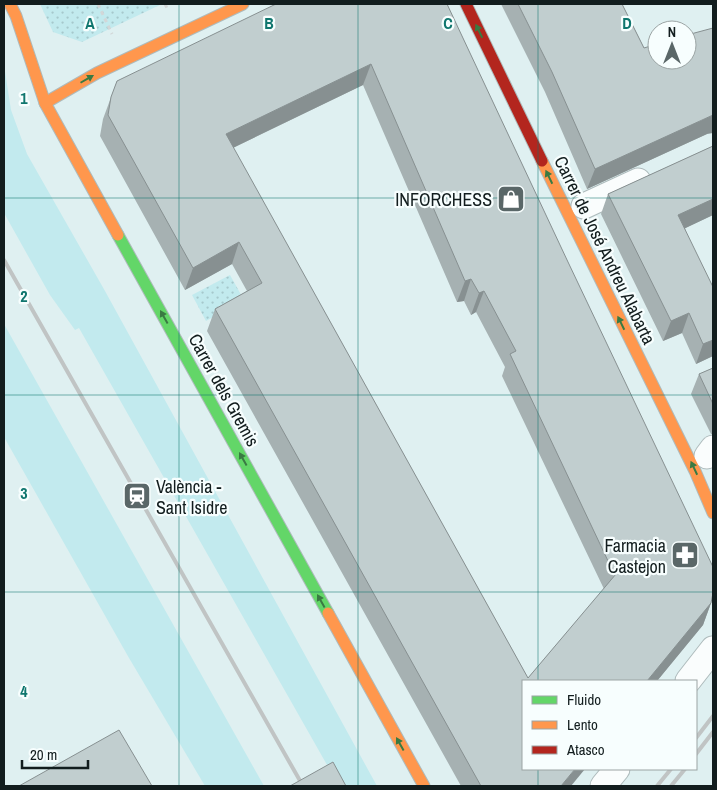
<svg xmlns="http://www.w3.org/2000/svg" width="717" height="790" font-family="'Archivo Narrow',sans-serif">
<style>
.grass{fill:#c2eaee}
.park{fill:url(#park-dots)}
.lines{fill:none;stroke-linecap:round;stroke-linejoin:round}
.street-casing{stroke:#aebbbc;stroke-width:27}
.fast-casing{stroke:#aebbbc;stroke-width:13}
.slow-casing{stroke:#aebbbc;stroke-width:13}
.jam-casing{stroke:#aebbbc;stroke-width:13}
.path{stroke:#d2d7d8;stroke-width:3;stroke-dasharray:4 4;stroke-linecap:butt}
.street{stroke:#fafdfd;stroke-width:25}
.fast{stroke:#63d668;stroke-width:11}
.slow{stroke:#ff974d;stroke-width:11}
.jam{stroke:#b3261e;stroke-width:11}
.rail{stroke:#c0c4c4;stroke-width:4}
.wall{fill:#a6b1b2;fill-rule:evenodd}
.shaded-wall{fill:#879091}
.building{fill:#c1cecf;stroke:#879091;fill-rule:evenodd}
.oneway{fill:#3a7a43}
.grid{fill:none;stroke:#0f766e;stroke-width:1;stroke-opacity:0.55}
.labels{text-anchor:middle;dominant-baseline:central;stroke-width:4.5;stroke-linejoin:round;paint-order:stroke}
.poi-label{font-size:18px;fill:#121d1e;stroke:#f7fefe;text-anchor:end}
.street-label{font-size:18px;fill:#121d1e;stroke:#f7fefe}
.grid-label{font-size:16px;text-anchor:middle;font-weight:bold;fill:#0f766e;stroke:#f7fefe;stroke-width:4.5;stroke-linejoin:round;paint-order:stroke}
</style>
<defs>
<pattern id="park-dots" width="8" height="8" patternUnits="userSpaceOnUse" patternTransform="scale(1.25)"><rect width="8" height="8" fill="#c2eaee"/><path d="M2 2h.1M6 6h.1" fill="none" stroke="#a6c8cc" stroke-width="1.8" stroke-linecap="round"/></pattern>
</defs>
<rect width="100%" height="100%" fill="#dff0f1"/>
<!-- grass -->
<g class="grass">
<polygon points="4,65 11,110 27,154 105,291 377,786 339,786 79,328 75,330 50,295 4,213"/>
<polygon points="4,324 264,786 205,786 129,658 4,437"/>
</g>
<!-- park -->
<g class="park">
<polygon points="40,4 162,4 82,42 53,32"/>
<polygon points="230,275 244,300 206,321 192,295"/>
</g>
<g class="lines">
<!-- street casing -->
<g class="street-casing">
<g id="street">
<polyline points="584,206 638,181"/>
<polyline points="707,456 713,448"/>
<polyline points="688,681 713,649"/>
<polyline points="603,786 617,769"/>
</g>
</g>
<!-- fast casing -->
<g class="fast-casing">
<polyline id="fast" points="118,235 328,613"/>
</g>
<!-- slow casing -->
<g class="slow-casing">
<g id="slow">
<polyline points="10,4 16,16 45,103 118,235"/>
<polyline points="45,103 97,73 243,4"/>
<polyline points="542,161 695,471 713,513"/>
<polyline points="328,613 424,786"/>
</g>
</g>
<!-- jam casing -->
<g class="jam-casing">
<polyline id="jam" points="466,4 542,161"/>
</g>
<!-- path -->
<g class="path">
<polyline points="98,4 112,34"/>
<polyline points="165,4 167,8"/>
</g>
<!-- street -->
<use href="#street" class="street"/>
<!-- fast -->
<use href="#fast" class="fast"/>
<!-- slow -->
<use href="#slow" class="slow"/>
<!-- jam -->
<use href="#jam" class="jam"/>
<!-- rail -->
<g class="rail">
<polyline points="4,260 303,786"/>
<polyline points="696,738 713,716"/>
<polyline points="696,754 713,732"/>
<polyline points="657,786 671,769"/>
<polyline points="671,786 685,769"/>
</g>
</g>
<!-- wall -->
<g class="wall">
<path d="M447 4 711 603 703 625 657 681H523L571 786H461L207 331 215 309 247 291 232 264 185 290 100 136 103 119 117 81ZM363 85 457 302 464 301 471 315 476 312 505 367 502 376 604 589 528 678 233 148Z"/>
<polygon points="501,4 622,4 644,48 707,134 587,189 545,92"/>
<polygon points="713,146 713,215 685,228 713,356 696,364 682,333 663,341 601,214 608,194"/>
<polygon points="713,368 713,434 711,434 691,394 699,374"/>
</g>
<!-- shaded-wall -->
<g class="shaded-wall">
<polygon points="371,64 363,85 218,155 226,134"/>
<polygon points="713,115 713,133 707,134 587,189 595,169"/>
<polygon points="713,199 713,215 671,235 678,215"/>
<polygon points="239,242 232,264 185,290 193,268"/>
<polygon points="471,279 464,301 457,302 465,281"/>
<polygon points="484,291 476,312 471,315 479,293"/>
<polygon points="689,313 682,333 663,341 671,321"/>
<polygon points="713,340 713,356 696,364 703,344"/>
<polygon points="711,603 703,625 657,681 647,681"/>
<polygon points="575,769 585,769 571,786 561,786"/>
</g>
<!-- building -->
<g class="building">
<path d="M276 4H447L568 262 713 567V593L711 603 647 681H523V769H575L561 786H481L215 309 262 283 239 242 193 268 108 115 111 97 117 81ZM371 64 465 281 471 279 479 293 484 291 516 351 510 354 609 563 616 574 528 678 226 134Z"/>
<polygon points="518,4 622,4 644,48 657,44 657,60 687,60 687,35 713,28 713,115 595,169 552,72"/>
<polygon points="713,146 713,199 678,215 713,287 713,340 703,344 689,313 671,321 608,194"/>
<polygon points="713,368 713,404 699,374"/>
<polygon points="119,730 152,786 19,786"/>
<polygon points="333,762 346,786 290,786"/>
</g>
<!-- one-way arrows -->
<defs><path id="oneway-solid" d="M-6-.8H1V-3.2L6.5 0L1 3.2V.8H-6Z" transform="scale(1.25)"/></defs>
<g class="oneway">
<use href="#oneway-solid" transform="translate(479 31) rotate(-116)"/>
<use href="#oneway-solid" transform="translate(87 79) rotate(-30)"/>
<use href="#oneway-solid" transform="translate(549 177) rotate(-116)"/>
<use href="#oneway-solid" transform="translate(164 317) rotate(-119)"/>
<use href="#oneway-solid" transform="translate(621 323) rotate(-116)"/>
<use href="#oneway-solid" transform="translate(243 459) rotate(-119)"/>
<use href="#oneway-solid" transform="translate(694 468) rotate(-115)"/>
<use href="#oneway-solid" transform="translate(321 601) rotate(-119)"/>
<use href="#oneway-solid" transform="translate(400 744) rotate(-119)"/>
</g>
<!-- grid -->
<path class="grid" d="M179 4V786M358 4V786M538 4V681M4 198H713M4 395H713M4 592H713M538 769V786"/>
<!-- icons -->
<defs>
<g id="shop-square" transform="scale(1.4375)"><rect x="-9" y="-9" width="18" height="18" rx="4" fill="#5a6768" stroke="#f7fefe"/><path d="M-5-2.5h2.3a2.7 3.5 0 0 1 5.4 0H5L5.5 6h-11ZM-1.5-2.5h3a1.5 2.3 0 0 0-3 0Z" fill="#fff"/></g>
<g id="station-square" transform="scale(1.4375)"><rect x="-9" y="-9" width="18" height="18" rx="4" fill="#5a6768" stroke="#f7fefe"/><path d="M-3-6H3Q5-6 5-4V2Q5 4 3 4L4.5 6H3L1.5 4h-3L-3 6H-4.5L-3 4Q-5 4-5 2V-4Q-5-6-3-6ZM-3.5-4v3h7v-3ZM-3.5 1v1.5H-2V1ZM2 1v1.5H3.5V1Z" fill="#fff"/></g>
<g id="pharmacy-square" transform="scale(1.4375)"><rect x="-9" y="-9" width="18" height="18" rx="4" fill="#5a6768" stroke="#f7fefe"/><path d="M-2-6h4v4h4v4h-4v4h-4v-4h-4v-4h4Z" fill="#fff"/></g>
</defs>
<g fill-rule="evenodd">
<use href="#shop-square" x="511" y="199"/>
<use href="#station-square" x="137" y="496"/>
<use href="#pharmacy-square" x="685" y="555"/>
</g>
<g class="labels">
<!-- poi labels -->
<g class="poi-label">
<text x="492" y="199">INFORCHESS</text>
<text x="156" y="486" text-anchor="start">València -<tspan x="156" dy="21">Sant Isidre</tspan></text>
<text x="666" y="545">Farmacia<tspan x="666" dy="21">Castejon</tspan></text>
</g>
<!-- street labels -->
<g class="street-label">
<text transform="translate(605 250) rotate(64)">Carrer de José Andreu Alabarta</text>
<text transform="translate(224 390) rotate(61)">Carrer dels Gremis</text>
</g>
</g>
<g class="grid-label">
<text x="90" y="29">A</text>
<text x="269" y="29">B</text>
<text x="448" y="29">C</text>
<text x="627" y="29">D</text>
<text x="24" y="104">1</text>
<text x="24" y="302">2</text>
<text x="24" y="499">3</text>
<text x="24" y="697">4</text>
</g>
<!-- border -->
<rect width="717" height="790" fill="none" stroke="#121d1e" stroke-width="10"/>
<!-- legend -->
<rect x="522" y="680" width="175" height="90" fill="#f7fefe" stroke="#9ba4a4"/>
<rect x="532" y="696" width="25" height="8" fill="#63d668" stroke="#9ba4a4"/>
<text x="567" y="705" font-size="15" fill="#121d1e">Fluido</text>
<rect x="532" y="721" width="25" height="8" fill="#ff974d" stroke="#9ba4a4"/>
<text x="567" y="730" font-size="15" fill="#121d1e">Lento</text>
<rect x="532" y="746" width="25" height="8" fill="#b3261e" stroke="#9ba4a4"/>
<text x="567" y="755" font-size="15" fill="#121d1e">Atasco</text>
<!-- north arrow -->
<g transform="translate(672 45)"><circle r="24" fill="#f7fefe" stroke="#9ba4a4"/>
<path d="M0-4L9 19L0 12L-9 19Z" fill="#5a6768"/>
<text y="-8" font-size="14" font-weight="bold" text-anchor="middle" fill="#121d1e">N</text>
</g>
<!-- scale -->
<path d="M22 760v8h66v-8" fill="none" stroke="#121d1e" stroke-width="2.5"/>
<text x="30" y="760" font-size="15" fill="#121d1e" stroke="#f7fefe" stroke-width="4" paint-order="stroke">20 m</text>
</svg>
